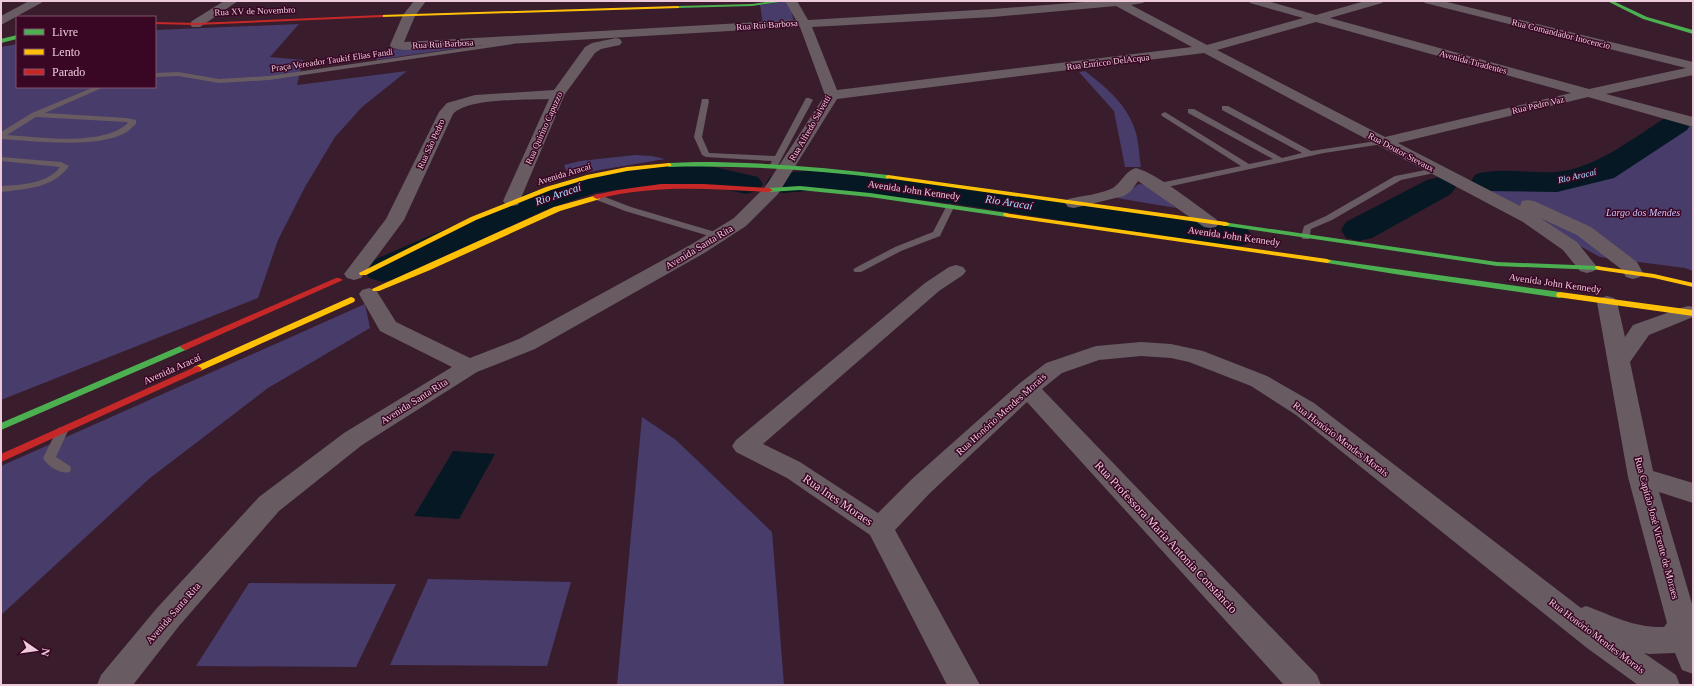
<svg xmlns="http://www.w3.org/2000/svg" width="1694" height="686" font-family="'Times New Roman',serif">
<style>
.green{fill:#473c6a}
.water{fill:#051823}
.lines{fill:none;stroke-linecap:round;stroke-linejoin:round}
.river{fill:#051823;fill-rule:evenodd}
.lane{fill:#685b62;fill-rule:evenodd}
.street{fill:#685b62;fill-rule:evenodd}
.fast{fill:#4caf50;fill-rule:evenodd}
.slow{fill:#ffc107;fill-rule:evenodd}
.jam{fill:#c62828;fill-rule:evenodd}
.labels{text-anchor:middle;dominant-baseline:central;stroke-width:3;stroke-linejoin:round;paint-order:stroke}
.far-street-label{font-size:9px;fill:#edcbda;stroke:#390624}
.far-water-label{font-size:9px;font-style:italic;fill:#a3e1ff;stroke:#390624}
.street-label{font-size:10px;fill:#edcbda;stroke:#390624}
.park-label{font-size:10px;font-style:italic;fill:#ccc7fd;stroke:#390624}
.water-label{font-size:11px;font-style:italic;fill:#a3e1ff;stroke:#390624}
.near-street-label{font-size:12px;fill:#edcbda;stroke:#390624}
</style>
<rect width="100%" height="100%" fill="#391d2d"/>
<!-- green -->
<g class="green">
<polygon points="789,1 794,22 763,24 760,5"/>
<polygon points="299,24 270,57 303,60 297,85 407,71 362,107 335,137 305,187 278,240 258,298 1,400 1,47 17,44 17,87 155,87 155,30"/>
<polygon points="494,43 376,60 384,50"/>
<path d="M1085 71C1107 88 1128 105 1136 133 1139 144 1139 156 1141 167H1125L1114 111 1079 72Z"/>
<polygon points="1689,126 1693,127 1693,271 1685,268 1600,257 1468,185 1485,183 1560,184 1610,174"/>
<polygon points="635,155 652,156 665,159 588,172 566,170 564,165 580,161"/>
<polygon points="1139,184 1148,185 1176,208 1117,198"/>
<polygon points="365,304 370,328 268,388 150,478 1,615 1,466"/>
<polygon points="642,417 676,440 772,532 784,685 617,685"/>
<polygon points="428,579 571,582 547,666 390,665"/>
<polygon points="249,583 396,584 356,667 196,666"/>
</g>
<!-- water -->
<polygon class="water" points="453,451 495,454 459,519 414,516"/>
<g class="lines">
<!-- river -->
<g class="river">
<path d="M1676 115 1687 118 1691 124 1687 130 1614 178 1557 192 1488 191 1476 188 1471 181 1476 174C1502 167 1530 174 1556 172 1595 169 1633 138 1665 118Z"/>
<polygon points="701,164 758,177 763,184 758,191 746,194 701,184 645,186 595,193 550,208 397,278 383,282 369,278 364,270 369,262 526,194 578,177 645,166"/>
<polygon points="830,169 955,184 1234,225 1247,228 1252,236 1247,244 1234,247 955,204 830,189 783,193 771,190 766,183 771,176 783,173"/>
<polygon points="1439,177 1451,180 1456,187 1451,194 1372,238 1359,241 1346,238 1341,230 1346,222 1427,180"/>
</g>
<!-- lane -->
<g class="lane">
<polygon points="511,41 514,43 513,44 269,80 219,83 178,76 155,77 155,73 178,72 219,79 269,76"/>
<path d="M94 87H104L45 113 127 118 136 120V124C133 126 130 130 127 132 99 149 33 141 1 139V132L32 113ZM36 117 126 122 128 123C102 147 40 137 7 135Z"/>
<polygon points="806,98 809,98 813,100 777,167 771,167 770,165 772,161 706,157 702,155 694,137 702,99 708,99 709,101 702,137 709,153 775,156"/>
<polygon points="1222,106 1228,106 1311,151 1383,140 1387,142 1383,144 1324,153 1158,189 1155,188 1154,186 1155,184 1241,166 1162,116 1161,114 1165,112 1249,164 1273,159 1188,113 1188,109 1194,109 1282,158 1302,153 1222,110"/>
<path d="M1 157 61 162 69 166C54 188 26 189 1 192V186C21 185 47 184 60 167L1 161Z"/>
<polygon points="1436,168 1440,170 1439,172 1401,180 1332,220 1311,229 1309,239 1303,239 1301,237 1304,226 1326,216 1395,176"/>
<polygon points="597,194 631,207 722,234 724,236 719,239 716,238 625,211 594,199 593,197"/>
<polygon points="950,204 954,207 940,236 901,251 861,272 855,272 853,270 855,268 895,247 933,232 946,207"/>
<path d="M62 427 66 428 68 431 56 457 70 466 71 469 70 472C61 475 47 466 43 458L58 428Z"/>
</g>
<!-- street -->
<g class="street">
<polygon points="29,1 43,1 41,3 1,25 1,16"/>
<polygon points="224,1 238,1 200,27 192,27 190,24 192,21"/>
<path d="M414 1H426L415 16 404 42 796 20 785 1H797L808 20 993 9 1097 1H1145L1143 3 1131 5 1207 45 1303 18 1250 3 1248 1H1267L1316 15 1365 1H1384L1382 3 1330 18 1589 89 1686 68 1425 3 1423 1H1443L1693 62V75L1606 94 1693 117V127L1588 97 1398 143 1520 206 1522 201 1528 200 1534 201 1591 227 1637 262 1643 273 1640 277 1633 279 1626 277 1621 269 1577 235 1540 218 1577 242 1597 267 1594 271 1587 273 1580 271 1563 250 1523 222 1204 53 837 99 778 194 746 226 706 252 535 349 477 372 362 445 279 511 179 626 133 685H97L101 675 157 608 259 497 344 433 452 367 380 331 359 294 362 290 369 288 376 290 396 322 470 358 519 339 692 244 734 218 765 187 825 95 800 27 405 50 391 48 390 45 403 15ZM1116 6 1192 47 837 90 812 27 993 17ZM1316 22 1571 93 1385 137 1217 50Z"/>
<path d="M616 38 620 39 622 42 620 45 601 49 595 53 565 94 518 205 512 206 506 205 503 201 549 99C526 100 468 98 453 114L404 220 361 278 354 280 347 278 344 274 386 219 439 112 447 103 475 95 554 90 585 47 592 43Z"/>
<path d="M1136 168C1158 174 1196 205 1216 219L1219 223 1216 227 1210 228 1204 227 1138 181 1131 191 1124 196 1074 208 1068 207 1065 203 1068 199C1081 196 1102 194 1113 188 1122 182 1125 171 1136 168Z"/>
<path d="M956 265 963 267 966 271 963 275 939 291 763 444 800 462 878 513 912 479 1020 383 1046 363 1096 346 1141 342 1171 344 1203 351 1267 376 1314 403 1581 608 1586 606C1614 616 1634 628 1664 627L1667 623 1628 477 1597 302 1600 298 1607 296 1614 298 1617 302 1625 337 1633 325 1681 308 1688 306 1693 307V317L1649 335 1630 362 1653 471 1693 483V503L1659 492 1693 607V674L1682 670 1675 653 1649 654 1644 653 1676 675 1680 685H1638L1587 648 1296 415 1251 386 1189 362 1171 358 1141 356 1099 360 1062 373 1042 389 1317 675 1321 685H1284L1027 402 930 493 895 530 980 685H947L870 535 787 478 736 452 732 446 736 440 925 283 949 267Z"/>
</g>
<!-- fast -->
<g class="fast">
<polygon points="773,1 787,1 752,6 677,8 675,7 677,6 752,4"/>
<polygon points="1607,1 1613,1 1647,17 1693,30 1693,34 1643,19"/>
<polygon points="17,35 17,39 1,43 1,39"/>
<path d="M696 162C761 162 824 167 888 175L891 177 888 179C815 170 742 165 669 167L666 165 669 163Z"/>
<polygon points="800,186 870,193 1007,213 1011,215 1007,217 870,197 800,190 769,192 765,190 769,188"/>
<polygon points="1223,222 1497,262 1599,266 1603,268 1599,270 1497,266 1226,226 1223,226"/>
<polygon points="1324,259 1560,292 1564,295 1560,298 1401,275 1327,263 1323,261"/>
<polygon points="185,344 190,347 188,349 1,430 1,423"/>
</g>
<!-- slow -->
<g class="slow">
<polygon points="677,6 679,7 679,8 381,17 379,16 381,15"/>
<polygon points="669,163 671,164 671,166 627,171 588,179 551,190 476,220 366,275 360,275 359,273 471,217 546,187 587,175 627,167"/>
<polygon points="888,175 1226,222 1230,224 1226,226 886,178 886,176"/>
<polygon points="597,195 600,195 600,199 560,211 430,270 379,291 373,291 372,289 554,207"/>
<polygon points="1004,213 1327,259 1331,261 1327,263 1007,217 1003,215"/>
<polygon points="1596,266 1654,274 1693,283 1693,287 1654,278 1599,270 1595,268"/>
<polygon points="1560,292 1693,310 1693,316 1557,297 1556,295 1557,293"/>
<polygon points="351,297 354,298 355,300 354,302 200,371 197,372 192,369 194,367"/>
</g>
<!-- jam -->
<g class="jam">
<polygon points="381,15 383,15 383,17 196,25 155,24 155,22 196,23"/>
<path d="M661 184H704L769 188 773 190 769 192C709 189 656 184 597 199L593 197 594 195 618 190Z"/>
<polygon points="336,278 339,278 343,280 188,349 185,350 180,347 182,345"/>
<polygon points="197,366 200,367 202,369 200,371 1,462 1,454"/>
</g>
</g>
<g class="labels">
<!-- far-street labels -->
<g class="far-street-label">
<text transform="translate(255 11) rotate(-2)">Rua XV de Novembro</text>
<text transform="translate(767 25) rotate(-4)">Rua Rui Barbosa</text>
<text transform="translate(1561 34) rotate(14)">Rua Comandador Inocencio</text>
<text transform="translate(443 44) rotate(-3)">Rua Rui Barbosa</text>
<text transform="translate(332 60) rotate(-8)">Praça Vereador Taukif Elias Fandi</text>
<text transform="translate(1108 62) rotate(-7)">Rua Enricco DelAcqua</text>
<text transform="translate(1473 62) rotate(15)">Avenida Tiradentes</text>
<text transform="translate(1538 105) rotate(-13)">Rua Pedro Vaz</text>
<text transform="translate(544 128) rotate(-66)">Rua Quirino Capuzzo</text>
<text transform="translate(810 128) rotate(-60)">Rua Alfredo Salvetti</text>
<text transform="translate(431 144) rotate(-65)">Rua São Pedro</text>
<text transform="translate(1401 152) rotate(28)">Rua Doutor Stevaux</text>
<text transform="translate(564 174) rotate(-17)">Avenida Aracaí</text>
</g>
<!-- far-water labels -->
<g class="far-water-label">
<text transform="translate(1577 176) rotate(-13)">Rio Aracaí</text>
</g>
<!-- street labels -->
<g class="street-label">
<text transform="translate(914 190) rotate(8)">Avenida John Kennedy</text>
<text transform="translate(1234 236) rotate(8)">Avenida John Kennedy</text>
<text transform="translate(699 247) rotate(-31)">Avenida Santa Rita</text>
<text transform="translate(1555 283) rotate(8)">Avenida John Kennedy</text>
<text transform="translate(172 369) rotate(-24)">Avenida Aracaí</text>
<text transform="translate(414 401) rotate(-32)">Avenida Santa Rita</text>
<text transform="translate(1001 414) rotate(-42)">Rua Honório Mendes Morais</text>
<text transform="translate(1341 439) rotate(37)">Rua Honório Mendes Morais</text>
<text transform="translate(1657 528) rotate(75)">Rua Capitão José Vicente de Moraes</text>
<text transform="translate(173 613) rotate(-49)">Avenida Santa Rita</text>
<text transform="translate(1597 636) rotate(37)">Rua Honório Mendes Morais</text>
</g>
<!-- park labels -->
<g class="park-label">
<text x="1643" y="212">Largo dos Mendes</text>
</g>
<!-- water labels -->
<g class="water-label">
<text transform="translate(558 194) rotate(-19)">Rio Aracaí</text>
<text transform="translate(1009 202) rotate(9)">Rio Aracaí</text>
</g>
<!-- near-street labels -->
<g class="near-street-label">
<text transform="translate(838 500) rotate(34)">Rua Ines Moraes</text>
<text transform="translate(1166 537) rotate(47)">Rua Professora Maria Antonia Constâncio</text>
</g>
</g>
<!-- border -->
<rect width="1694" height="686" fill="none" stroke="#edcbda" stroke-width="4"/>
<!-- legend -->
<rect x="16" y="16" width="140" height="72" fill="#390624" stroke="#81556d"/>
<rect x="24" y="29" width="20" height="6" fill="#4caf50" stroke="#81556d"/>
<text x="52" y="36" font-size="12" fill="#edcbda">Livre</text>
<rect x="24" y="49" width="20" height="6" fill="#ffc107" stroke="#81556d"/>
<text x="52" y="56" font-size="12" fill="#edcbda">Lento</text>
<rect x="24" y="69" width="20" height="6" fill="#c62828" stroke="#81556d"/>
<text x="52" y="76" font-size="12" fill="#edcbda">Parado</text>
<!-- north arrow -->
<g transform="translate(36 650) rotate(103)" stroke="#390624" stroke-width="3" paint-order="stroke">
<path d="M0-3L7 15L0 10L-7 15Z" fill="#edcbda"/>
<text y="-6" font-size="11" font-weight="bold" text-anchor="middle" fill="#edcbda">N</text>
</g>
</svg>
